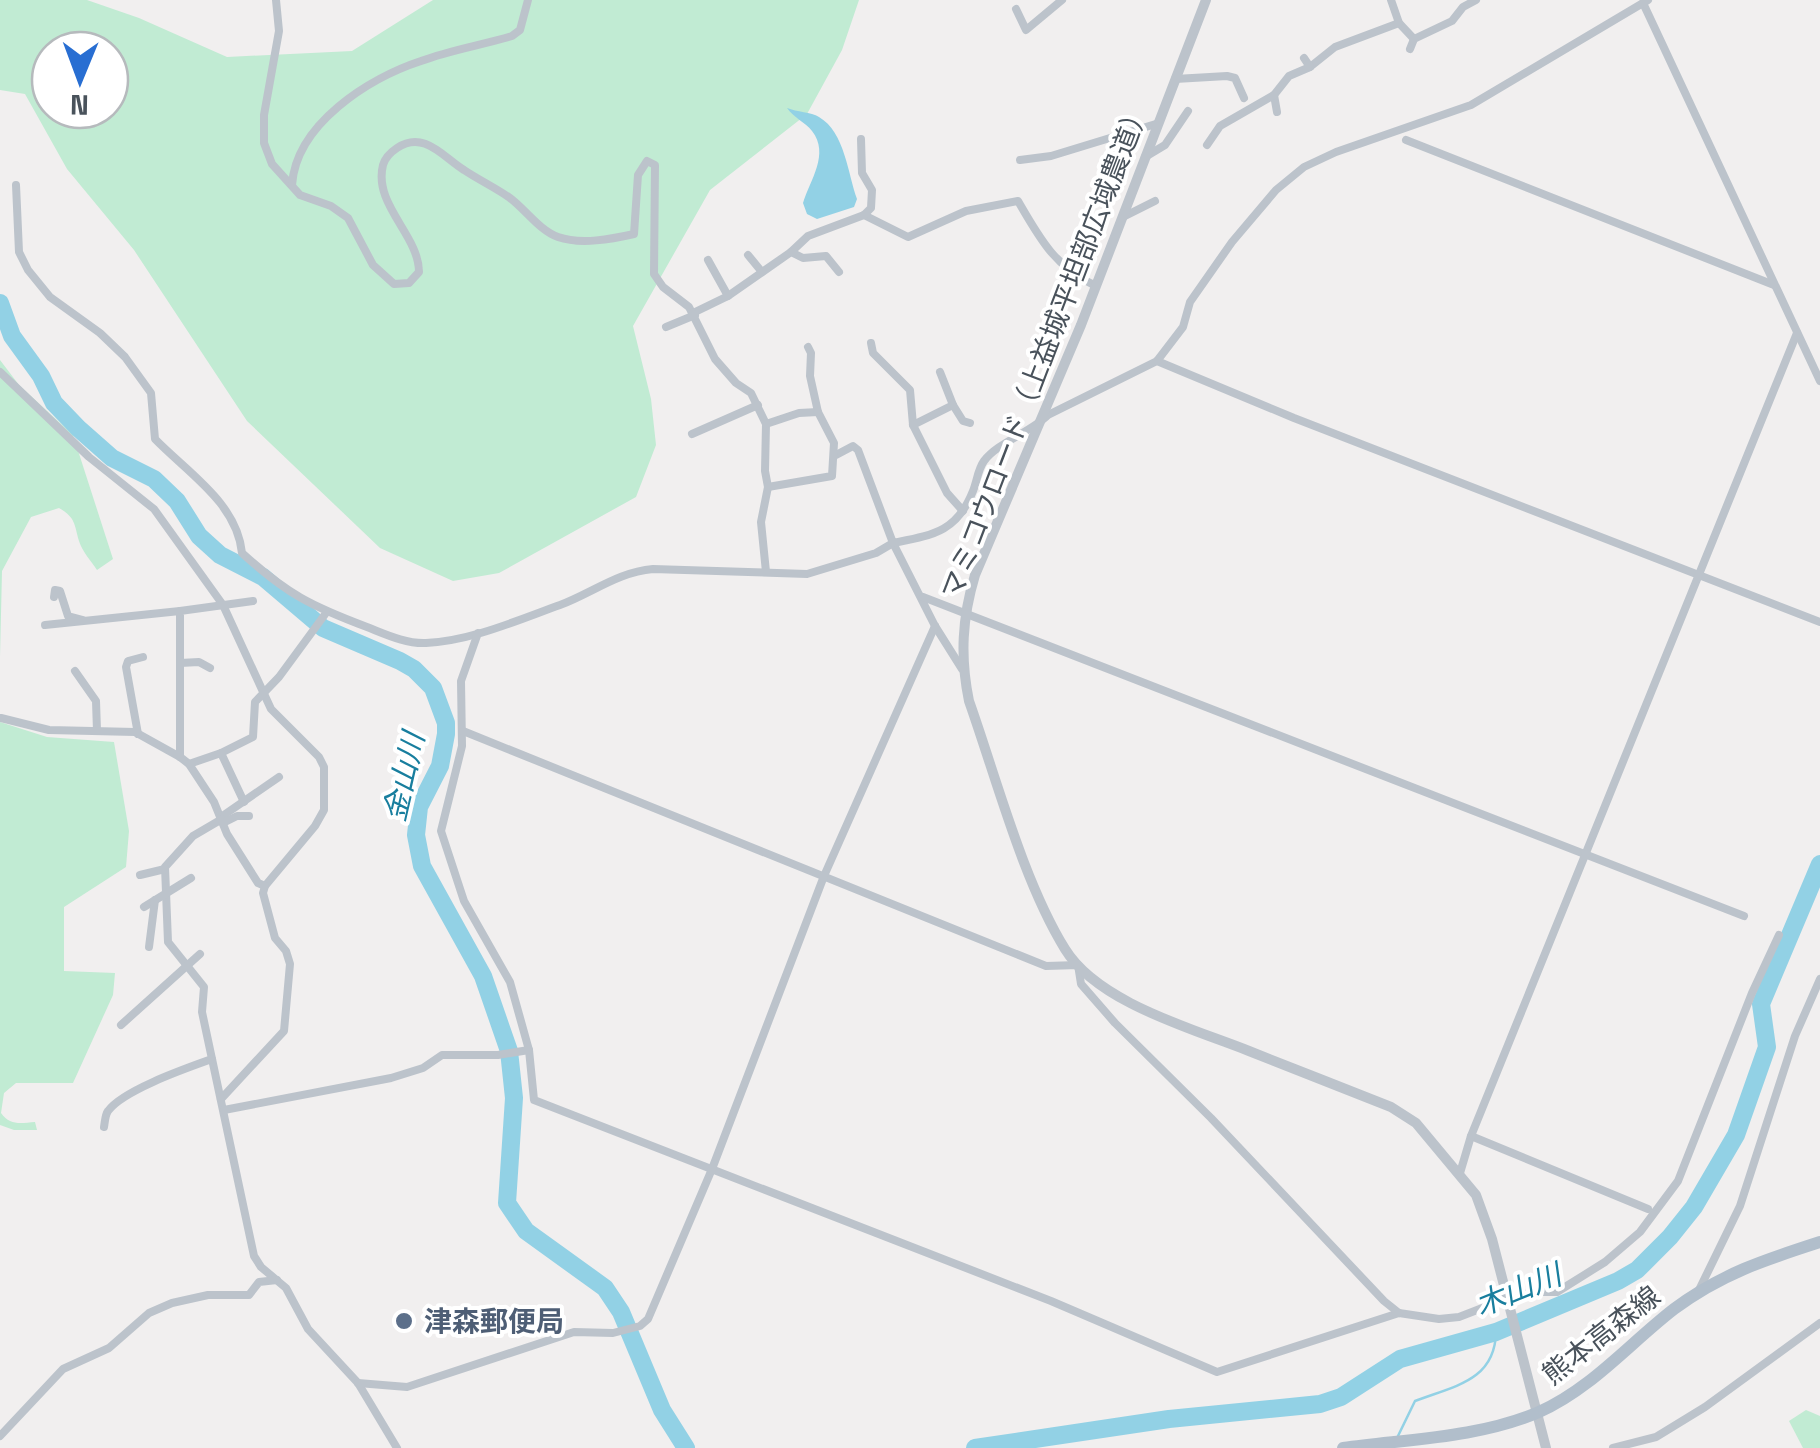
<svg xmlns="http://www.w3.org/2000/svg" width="1820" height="1448" font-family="'Space Grotesk','Noto Sans JP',sans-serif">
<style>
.green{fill:#c1ebd3;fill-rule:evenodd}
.water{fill:#92d1e5}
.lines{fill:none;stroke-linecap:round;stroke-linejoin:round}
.stream{stroke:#92d1e5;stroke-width:2.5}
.river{stroke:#92d1e5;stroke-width:18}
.minor{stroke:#bcc3cb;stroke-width:8}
.tertiary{stroke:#bcc3cb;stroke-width:10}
.primary{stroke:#b1becb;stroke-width:12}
.service-dot{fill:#5c6f8a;stroke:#fff;stroke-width:4}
.labels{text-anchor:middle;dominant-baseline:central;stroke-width:8;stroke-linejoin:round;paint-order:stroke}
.street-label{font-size:28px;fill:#49525b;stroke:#fff}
.service-label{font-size:28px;font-weight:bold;fill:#4e5e75;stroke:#fff;text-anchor:start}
.water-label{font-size:30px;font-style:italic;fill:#187e9e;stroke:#fff}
</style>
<rect width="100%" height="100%" fill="#f1efef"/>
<!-- green -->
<g class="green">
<path d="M0 0H87L139 18 227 57 352 51 433 0H859L842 50 807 114 710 190 633 326 651 399 656 445 636 497 499 573 453 581 380 548 247 421 134 250 67 169 25 94 0 90ZM50 50H110V110H50Z"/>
<path d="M0 360 19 385 73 435 113 559 97 570C91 561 82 551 79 541 74 524 76 518 59 508L31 517 2 571 0 657Z"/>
<path d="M0 722 47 737 114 742 129 831 126 867 64 907V971L115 973 113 995 73 1083H16L4 1093 1 1113C10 1126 21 1123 35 1122L37 1130H14L0 1125Z"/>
<polygon points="1806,1410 1820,1416 1820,1448 1803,1448 1789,1421"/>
</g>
<!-- water -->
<path class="water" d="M787 108C797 112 811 112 819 117 845 132 848 175 857 199L854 207 817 219 807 214 803 203C810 180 830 154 812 131 805 122 794 118 787 108Z"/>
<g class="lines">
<!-- stream -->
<path class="stream" d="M1397 1438 1415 1401C1454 1386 1495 1381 1496 1332"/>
<!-- river -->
<g class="river">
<polyline points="0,303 12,336 41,376 54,403 78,428 112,458 154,479 177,501 199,536 220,555 263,577 323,628 400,661 414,669 433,688 446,723 446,734 440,766 419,807 416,835 422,866 483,976 509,1051 514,1098 507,1203 526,1231 605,1288 621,1312 662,1410 686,1448"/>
<polyline points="975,1448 1169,1419 1320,1404 1341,1397 1400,1359 1496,1332 1618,1281 1637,1270 1670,1237 1694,1207 1736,1135 1767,1047 1761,1004 1820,864"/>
</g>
<!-- minor -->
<g class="minor">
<path d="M276 0 279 31 264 115V143L272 164 300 195 331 206 348 218 373 265 394 284 409 283 419 272C419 235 373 205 383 165 385 158 391 152 397 148 424 130 443 157 464 170 479 180 496 188 510 198 526 210 539 230 558 237 581 245 612 239 634 234L638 175 647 161 655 165 654 274 663 287 689 307 715 359 736 383 751 393 766 424 765 471 768 487 761 522 766 572"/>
<polyline points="1391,0 1399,23 1414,39"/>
<polyline points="1643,3 1820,381"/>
<polyline points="1016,9 1026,30 1062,0"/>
<polyline points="1410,49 1414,39 1452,21 1463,7 1476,0"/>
<polyline points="1310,67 1335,47 1399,23"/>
<polyline points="1175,79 1227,76 1235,78 1244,98"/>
<polyline points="1274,95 1277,112"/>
<polyline points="1406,140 1774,285"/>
<polyline points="1207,145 1220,126 1274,95 1289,76 1310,67 1304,58"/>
<polyline points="1145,157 1165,145 1188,111"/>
<polyline points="1020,160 1051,156 1159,123"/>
<path d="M16 185 19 252 28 270 50 297 100 333 125 357 151 393 155 439C188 473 237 503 242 553 287 594 311 606 367 627 385 634 406 644 426 643 471 641 518 620 560 605 592 593 618 572 653 569L807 574 876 553 893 543 935 626 962 669"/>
<path d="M292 185C296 124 369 78 421 61 450 50 482 45 512 36L520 30 528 0"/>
<path d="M864 215 908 237 966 211 1018 201C1040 239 1055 267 1096 286"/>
<polyline points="1123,217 1155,201"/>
<polyline points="791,252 808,236 864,215 871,208 872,190 862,173 861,139"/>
<polyline points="748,255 762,272"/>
<polyline points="728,296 791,252 803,258 826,256 839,272"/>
<polyline points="693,313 728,296 708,260"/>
<polyline points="666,327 695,315"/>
<polyline points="871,343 873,353 910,390 913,425"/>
<polyline points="1157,361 1294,418 1820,622"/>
<polyline points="0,372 89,457 154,509 223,605 271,709 319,757 324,767 324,810 315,826 265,886 263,893 275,938 286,951 290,964 284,1031 221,1099"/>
<polyline points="940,372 953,405 913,425 947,493 963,511"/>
<polyline points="953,405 963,421 970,423"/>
<polyline points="766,424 799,413 818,412 810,376 811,353 808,347"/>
<polyline points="692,434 758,405"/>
<path d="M836 455 853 446 858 450 893 543C933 535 957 532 973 491 977 481 978 469 984 461 997 443 1031 432 1048 415L1157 361 1183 327 1190 302 1232 242 1276 190 1304 167 1336 152 1471 105 1648 0"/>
<polyline points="768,487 832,476 834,443 818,412"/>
<polyline points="54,597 55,590 60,591 68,616 83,620"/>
<polyline points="923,597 1744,916"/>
<polyline points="45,625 180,611"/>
<polyline points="478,633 461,681 462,746 441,831 464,901 510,982 529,1050 534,1100 1051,1301 1217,1372 1399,1313 1439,1319 1459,1317 1508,1298 1532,1292 1557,1292 1605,1262 1640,1232 1678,1181 1752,993 1779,935"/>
<polyline points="180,663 199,662 210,668"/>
<polyline points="75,671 96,701 97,731"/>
<polyline points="1,718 49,730 135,732 180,757 189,764 214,802 227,834 258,883 265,886"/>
<polyline points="463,731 1046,966 1078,965 1081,984 1115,1023 1211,1118 1384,1301 1399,1313"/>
<polyline points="138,734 126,667 128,661 143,657"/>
<polyline points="221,753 253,737 255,702 279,677 326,613"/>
<polyline points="180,757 180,611 253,601"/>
<polyline points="189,764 221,753 244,802"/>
<polyline points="221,817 279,777"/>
<polyline points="222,819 193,836 165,867 168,942 204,987 202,1012 254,1256 261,1267 286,1288 308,1329 358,1383 397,1448"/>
<polyline points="223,823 237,816 249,816"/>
<polyline points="140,875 165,869"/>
<polyline points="144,907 191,878"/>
<polyline points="149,947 155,900"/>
<polyline points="121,1025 200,954"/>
<polyline points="224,1110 391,1078 423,1068 442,1055 498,1055 529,1050"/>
<path d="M104 1127C105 1122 105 1115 108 1111 123 1090 187 1068 212 1059"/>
<polyline points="1471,1136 1648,1209"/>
<polyline points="1460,1173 1471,1136 1797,333"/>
<polyline points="1699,1290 1740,1206 1795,1036 1820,979"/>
<polyline points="358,1383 407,1387 574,1332 613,1333 640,1326 648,1319 712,1169 824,876 935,626"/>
<polyline points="0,1436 63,1369 109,1348 149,1313 172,1303 208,1295 249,1295 259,1282 277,1280"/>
<polyline points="1613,1448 1656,1437 1705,1407 1820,1323"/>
</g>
<!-- tertiary -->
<path class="tertiary" d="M1206 0 1081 325 975 575C962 618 960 657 969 701 996 777 1023 881 1065 949 1098 1003 1194 1029 1249 1051 1296 1070 1344 1088 1391 1107L1416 1123 1476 1195 1492 1239 1546 1448"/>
<!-- primary -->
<path class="primary" d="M1343 1448C1408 1439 1478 1438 1539 1412 1591 1389 1630 1343 1674 1309 1721 1274 1764 1260 1820 1242"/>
</g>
<!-- markers -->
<circle class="service-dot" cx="404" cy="1321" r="10"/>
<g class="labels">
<!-- street labels -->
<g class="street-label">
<text transform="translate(1045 350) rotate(-69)">マミコウロード（上益城平坦部広域農道）</text>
<text transform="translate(1601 1335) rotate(-38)">熊本高森線</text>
</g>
<!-- service labels -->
<g class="service-label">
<text x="424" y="1321">津森郵便局</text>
</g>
<!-- water labels -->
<g class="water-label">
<text transform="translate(404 777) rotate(-77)">金山川</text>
<text transform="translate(1518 1290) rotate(-22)">木山川</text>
</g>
</g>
<!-- north arrow -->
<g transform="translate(80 80) rotate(181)"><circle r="48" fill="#ffffff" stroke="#b6babd" stroke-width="2.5"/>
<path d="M0-8L18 38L0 25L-18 38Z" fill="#286ed2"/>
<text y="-15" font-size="28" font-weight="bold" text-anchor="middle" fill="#49525b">N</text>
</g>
</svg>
